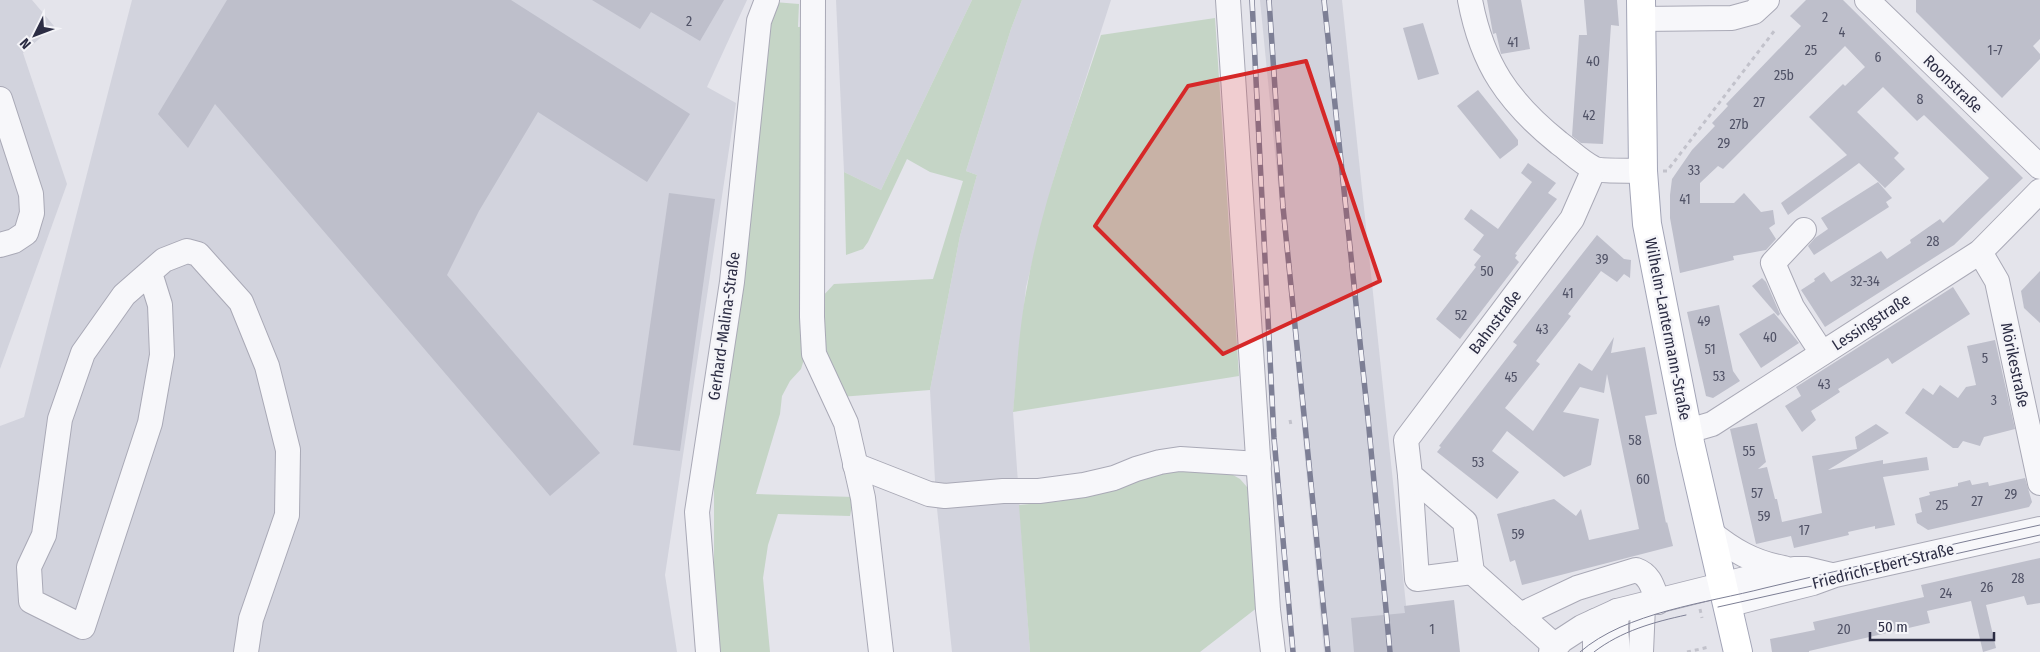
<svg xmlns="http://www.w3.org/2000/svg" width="2040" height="652" font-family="'Fira Sans Condensed',sans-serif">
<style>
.built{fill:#d2d3dd}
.green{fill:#c5d5c6}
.building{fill:#bebfcb}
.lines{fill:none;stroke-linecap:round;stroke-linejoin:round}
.minor-casing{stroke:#a9a9b6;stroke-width:26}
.major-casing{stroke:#a3a5b7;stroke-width:30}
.path{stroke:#c2c2cb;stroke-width:3;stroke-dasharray:4 4;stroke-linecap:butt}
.minor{stroke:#f7f7fa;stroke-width:24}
.major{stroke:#fff;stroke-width:28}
.tram{stroke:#7d7f95;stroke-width:1}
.rail-casing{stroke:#7d7f95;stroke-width:5.5}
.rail{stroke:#f4f4f8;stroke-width:4;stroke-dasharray:11;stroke-linecap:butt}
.marked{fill:#d62828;fill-opacity:0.2;stroke:#d62828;stroke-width:4;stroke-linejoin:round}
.labels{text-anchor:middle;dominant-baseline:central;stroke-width:5;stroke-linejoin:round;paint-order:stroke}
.number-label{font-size:14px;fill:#505266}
.street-label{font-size:16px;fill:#2c2d44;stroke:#f4f4f8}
</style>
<rect width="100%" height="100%" fill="#e4e4eb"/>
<!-- built -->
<g class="built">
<polygon points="0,0 32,0 54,26 23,53 67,184 0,369"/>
<polygon points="132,0 747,0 707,87 736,103 665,575 677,652 0,652 0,426 24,417"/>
<polygon points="836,0 972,0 881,190 844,172"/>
<polygon points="1022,0 1111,0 1055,174 1026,287 1013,412 1030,652 952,652 936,499 930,390 960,236 977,175 966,171 1011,29"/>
<polygon points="1260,0 1342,0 1411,652 1324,652"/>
</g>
<!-- green -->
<g class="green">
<polygon points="972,0 1022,0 1011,29 966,171 977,175 960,236 930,390 840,397 828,372 822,297 834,284 933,279 963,181 930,172 907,159 868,242 863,249 846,255 844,172 881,190"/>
<polygon points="774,2 799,4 798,27 811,26 810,340 801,369 790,381 782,396 780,414 756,494 854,497 850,516 778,514 768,545 763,578 770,652 717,652 712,594 714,568 714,467 764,67"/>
<path d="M1215 18 1239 376 1013 412C1017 370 1019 328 1027 287 1042 201 1074 118 1101 35Z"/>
<polygon points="1165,468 1226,471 1240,479 1247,487 1253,512 1258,607 1200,652 1030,652 1019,505 1062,501 1125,486"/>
</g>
<!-- building -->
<g class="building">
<polygon points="227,0 511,0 690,114 647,182 538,112 479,211 447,275 600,453 550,496 215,104 188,148 158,114"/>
<polygon points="592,0 724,0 700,41 651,12 640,29"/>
<polygon points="1487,0 1521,0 1530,49 1501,54 1496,33 1493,34"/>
<polygon points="1584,0 1617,0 1619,26 1611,25 1603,144 1581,143 1572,136 1579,35 1587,35"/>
<polygon points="1806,0 1843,0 2023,178 1954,245 1825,327 1801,290 1815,281 1814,279 1824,272 1831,282 1881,251 1887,259 1911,243 1910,240 1940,219 1943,223 1989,178 1924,115 1917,121 1883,87 1857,112 1899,153 1894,158 1905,169 1885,188 1859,163 1788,215 1781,203 1847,155 1809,117 1843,84 1845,86 1865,67 1845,46 1723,169 1718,166 1700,183 1700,203 1734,203 1744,193 1761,212 1773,210 1775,224 1769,228 1776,239 1766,250 1733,256 1734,260 1680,273 1670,218 1670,195 1672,179 1692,150 1715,126 1712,123 1728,106 1726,104 1801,26 1790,16"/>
<polygon points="1916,0 2040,0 2040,39 2033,46 2040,54 2040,59 2002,98 1916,12"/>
<polygon points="1423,23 1439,74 1418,80 1403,28"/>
<polygon points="1478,90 1518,140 1518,145 1500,159 1457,106"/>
<polygon points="1528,163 1556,183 1548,193 1557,199 1515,254 1517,255 1515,258 1519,262 1460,339 1436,319 1476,267 1474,265 1481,256 1473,250 1484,235 1464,219 1471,209 1498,229 1532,182 1521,173"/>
<polygon points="1878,182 1892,198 1886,202 1889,207 1814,255 1808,246 1815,238 1828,229 1821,218"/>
<polygon points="669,193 715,199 680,451 633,445"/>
<polygon points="1597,235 1624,259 1631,260 1630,278 1624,274 1617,282 1601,271 1568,314 1571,316 1536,361 1540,364 1505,408 1533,431 1579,363 1592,371 1614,337 1611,353 1645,347 1657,414 1645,416 1666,523 1667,522 1673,546 1522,585 1515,560 1510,562 1497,514 1554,499 1576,516 1581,509 1589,540 1639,529 1607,374 1604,393 1580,387 1563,412 1599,419 1591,465 1564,477 1507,431 1492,451 1519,472 1497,499 1437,452 1441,447 1439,446 1517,345 1513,342"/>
<polygon points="2040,271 2040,323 2024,308 2021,291"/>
<polygon points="1762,278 1766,282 1780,314 1778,316 1752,286"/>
<polygon points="1953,287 1970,314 1892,364 1888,358 1838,389 1840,392 1811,411 1816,420 1802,432 1785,406 1801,396 1796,387"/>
<polygon points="1719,305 1733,371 1740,381 1713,398 1706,396 1687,312"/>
<polygon points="1774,313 1799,343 1761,368 1739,334"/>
<polygon points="1995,340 2015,429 1984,437 1980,446 1963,441 1958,448 1953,448 1905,413 1923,388 1933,395 1940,385 1958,398 1966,387 1976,385 1967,346"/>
<polygon points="1757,423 1766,462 1758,469 1767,467 1775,499 1777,499 1782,522 1822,513 1812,456 1857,449 1855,437 1876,424 1889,433 1828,470 1883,460 1883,464 1927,457 1929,470 1883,477 1895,525 1875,529 1875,526 1848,532 1849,535 1794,548 1791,536 1756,544 1730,429"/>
<polygon points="2025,478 2032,502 2029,507 1928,530 1917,523 1915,514 1922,512 1919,498 1930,495 1929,492 1958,486 1958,483 1970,480 1972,485 1988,482 1989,486"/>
<polygon points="2040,558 2040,603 2027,605 2024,596 1986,605 1996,648 1983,652 1971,601 1927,611 1930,623 1809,651 1809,652 1772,652 1770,639 1815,630 1813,622 1924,597 1921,585"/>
<polygon points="1454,600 1460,652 1354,652 1351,618 1405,613 1404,606"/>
</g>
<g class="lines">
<!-- minor casing -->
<g class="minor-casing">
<g id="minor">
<polyline points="813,0 812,317 814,354 846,423 863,498 881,652"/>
<polyline points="1228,0 1268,610 1273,652"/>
<path d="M1470 0C1482 64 1508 102 1559 143 1570 151 1581 162 1593 168 1600 172 1632 170 1643 171"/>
<polyline points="1867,0 2040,167"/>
<polyline points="1641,19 1732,18 1754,12 1767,0"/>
<polyline points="0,99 31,194 32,213 26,233 14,241 0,245"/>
<polyline points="1804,230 1773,263 1792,307 1822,353"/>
<polyline points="1980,252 1997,281 2040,483"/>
<polyline points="150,273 160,305 162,355 150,423 83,627 31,601 29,567 44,535 60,419 83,353 124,295 164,260 187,251 198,254 241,302 267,366 288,450 287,515 251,619 246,652"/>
<polyline points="1688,431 1712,424 1980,252 2040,191"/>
<polyline points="855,465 929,494 945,496 1003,491 1039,491 1084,485 1114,478 1136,469 1160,462 1180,459 1259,464"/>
<polyline points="1410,475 1417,579 1472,572"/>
<path d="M1709 531C1732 550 1754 563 1784 568"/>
<polyline points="1727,605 1813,583 1835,575 2040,529"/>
<polyline points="1617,611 1616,628 1618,652"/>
<path d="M1520 615 1577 588 1636 570C1651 575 1653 589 1658 602"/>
<polyline points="1595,621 1595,652"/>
<polyline points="1555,646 1472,572 1465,522 1410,475 1406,440 1572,219 1594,169"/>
<polyline points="708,652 697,512 732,282 759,21 767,0"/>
<polyline points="1551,652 1562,640 1582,627 1617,611 1765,574 1794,569 1806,569 1831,575"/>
<polyline points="1641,652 1643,606"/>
</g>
</g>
<!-- major casing -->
<g class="major-casing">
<polyline id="major" points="1641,0 1643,171 1647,224 1690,443 1738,652"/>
</g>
<!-- path -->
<g class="path">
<polyline points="1663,171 1667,171 1775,30"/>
<polyline points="1290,420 1291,425"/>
<polyline points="1700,609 1702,618"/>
<polyline points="1687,652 1709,647"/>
</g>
<!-- minor -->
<use href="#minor" class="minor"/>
<!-- major -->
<use href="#major" class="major"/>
<!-- tram -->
<g class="tram">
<polyline points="1718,607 2040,535"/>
<path d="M1580 652C1626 612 1707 603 1765 588 1857 566 1948 545 2040 525"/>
<path d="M1594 652C1621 631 1654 622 1686 615"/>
</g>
<!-- rail casing -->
<g class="rail-casing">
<g id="rail">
<polyline points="1252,0 1274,438 1293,652"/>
<polyline points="1269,0 1283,207 1328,652"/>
<polyline points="1324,0 1368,418 1390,652"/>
</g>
</g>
<!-- rail -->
<use href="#rail" class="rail"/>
</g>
<!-- marked area -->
<path class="marked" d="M1306 61 1380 281 1223 354 1095 226 1188 86Z"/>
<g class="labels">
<!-- number labels -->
<g class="number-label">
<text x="1825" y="17">2</text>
<text x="689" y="21">2</text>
<text x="1842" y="32">4</text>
<text x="1513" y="42">41</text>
<text x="1811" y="50">25</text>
<text x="1995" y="50">1-7</text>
<text x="1878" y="57">6</text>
<text x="1593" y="61">40</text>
<text x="1784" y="75">25b</text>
<text x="1920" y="99">8</text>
<text x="1759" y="102">27</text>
<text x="1589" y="115">42</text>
<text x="1739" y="124">27b</text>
<text x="1724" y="143">29</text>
<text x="1694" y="170">33</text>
<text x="1685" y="199">41</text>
<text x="1933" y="241">28</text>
<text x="1602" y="259">39</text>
<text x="1487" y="271">50</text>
<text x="1865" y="281">32-34</text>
<text x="1568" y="293">41</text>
<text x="1461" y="315">52</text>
<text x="1704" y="321">49</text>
<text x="1542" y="329">43</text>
<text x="1770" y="337">40</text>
<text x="1710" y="349">51</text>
<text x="1985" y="358">5</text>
<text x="1719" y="376">53</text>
<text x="1511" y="377">45</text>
<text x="1824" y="384">43</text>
<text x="1994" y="400">3</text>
<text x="1635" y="440">58</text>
<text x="1749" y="451">55</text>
<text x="1478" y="462">53</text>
<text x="1643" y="479">60</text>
<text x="1757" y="493">57</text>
<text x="2011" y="494">29</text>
<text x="1977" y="501">27</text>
<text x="1942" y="505">25</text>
<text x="1764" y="516">59</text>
<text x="1804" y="530">17</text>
<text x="1518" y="534">59</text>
<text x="2018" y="578">28</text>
<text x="1987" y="587">26</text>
<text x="1946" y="593">24</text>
<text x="1432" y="629">1</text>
<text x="1844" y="629">20</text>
</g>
<!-- street labels -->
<g class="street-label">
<text transform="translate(1953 84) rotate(44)">Roonstraße</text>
<text transform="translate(1495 322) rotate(-53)">Bahnstraße</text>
<text transform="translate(1871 322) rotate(-33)">Lessingstraße</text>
<text transform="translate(724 326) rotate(-82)">Gerhard-Malina-Straße</text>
<text transform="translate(1668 329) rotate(79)">Wilhelm-Lantermann-Straße</text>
<text transform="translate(2015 365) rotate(78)">Mörikestraße</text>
<text transform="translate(1883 566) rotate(-14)">Friedrich-Ebert-Straße</text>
</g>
</g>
<!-- north arrow -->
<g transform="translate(35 35) rotate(228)" stroke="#f4f4f8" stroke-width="4" paint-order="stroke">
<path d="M0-4L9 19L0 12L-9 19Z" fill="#2c2d44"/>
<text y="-8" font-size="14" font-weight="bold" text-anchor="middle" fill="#2c2d44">N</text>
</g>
<!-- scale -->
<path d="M1870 632v8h124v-8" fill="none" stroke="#2c2d44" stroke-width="2.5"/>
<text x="1878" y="632" font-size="15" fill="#2c2d44" stroke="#f4f4f8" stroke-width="4" paint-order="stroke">50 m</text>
</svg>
